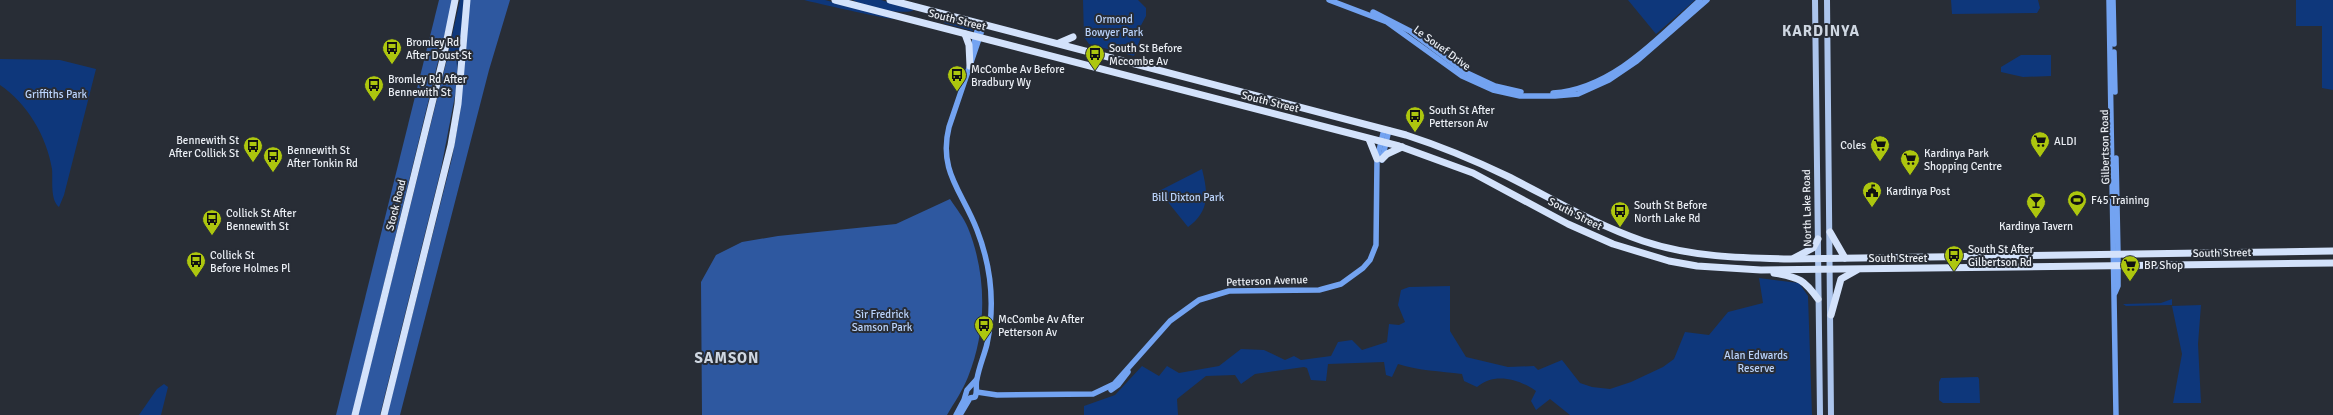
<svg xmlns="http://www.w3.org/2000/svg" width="2333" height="415" font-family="Signika,sans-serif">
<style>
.green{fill:#0e377b}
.forest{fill:#2e58a0}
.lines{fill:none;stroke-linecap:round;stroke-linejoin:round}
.stream{stroke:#00093d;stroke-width:1.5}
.secondary{stroke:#73a3f1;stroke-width:5.5}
.primary{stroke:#acc5ed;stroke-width:6}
.highway{stroke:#d3e2fb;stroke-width:7}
.labels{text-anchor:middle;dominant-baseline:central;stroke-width:4;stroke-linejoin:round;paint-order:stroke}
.park-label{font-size:11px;fill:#bad3fb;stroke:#282d36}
.street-label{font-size:11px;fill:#eaeef4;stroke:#282d36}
.poi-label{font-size:11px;fill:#eaeef4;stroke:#282d36;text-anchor:start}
.district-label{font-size:15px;font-weight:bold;letter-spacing:1px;fill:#cfd7e2;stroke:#282d36}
</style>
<rect width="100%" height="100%" fill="#282d36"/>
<!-- green -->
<g class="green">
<polygon points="460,0 464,0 458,80 457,57 446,63"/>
<path d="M804 0H825L895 19C890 20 816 3 804 0Z"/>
<path d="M853 0H881L914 10C904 16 863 6 853 0Z"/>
<polygon points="1083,0 1138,0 1146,8 1146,16 1139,29 1142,34 1134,56 1089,44 1084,37"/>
<polygon points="1628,0 1695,0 1656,34"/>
<polygon points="1951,0 2038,0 2040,8 2037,13 1952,14"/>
<polygon points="2296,0 2333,0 2333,90 2322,88 2322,26 2296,26"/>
<polygon points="945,19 973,27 973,31 944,23"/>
<polygon points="2021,55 2051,55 2051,76 2023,77 2001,72 2001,67"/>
<path d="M0 59 60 60 96 69 64 195 59 207C50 200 53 180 52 169 47 137 27 103 0 85Z"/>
<path d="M1202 169C1208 193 1210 211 1188 227L1159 191Z"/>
<path d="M1759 278 1799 283 1808 296 1812 415H1570L1550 399 1536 410 1531 401 1536 391C1519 379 1494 372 1477 387L1464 381 1462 374C1440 371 1419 371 1398 364L1392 377 1386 375 1384 362 1328 364 1326 381 1311 380 1307 368 1304 367 1255 374 1241 384 1235 375 1206 376 1177 399 1178 415H1084V406L1115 395 1142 366 1159 376 1167 366 1179 373 1219 366 1241 349 1264 350 1285 360 1294 356 1301 360 1331 356 1338 342 1352 340 1362 350 1387 342 1389 324 1399 325 1405 322 1398 305 1401 290 1409 287 1450 286V331L1466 357 1508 367 1534 366 1538 370 1562 360 1580 383 1592 387 1610 389 1631 382 1663 367 1674 359 1685 332 1709 335 1728 312 1763 303Z"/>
<polygon points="2172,299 2172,305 2126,306 2123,304 2161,303"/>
<polygon points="2201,305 2198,344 2201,403 2173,403 2182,354 2172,306"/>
<polygon points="1978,377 1979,379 1980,403 1943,403 1939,400 1939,382 1941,378"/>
<polygon points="164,384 168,387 161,415 139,415 157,389"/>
</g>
<!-- forest -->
<g class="forest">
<polygon points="439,0 453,0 352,415 336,415"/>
<polygon points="470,0 510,0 489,70 400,415 387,415 452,158 460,113"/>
<polygon points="456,54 458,80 441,169 380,415 358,415 446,63 451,55"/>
<path d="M950 199C956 208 964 218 968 228 987 275 987 330 968 377 963 390 954 403 947 415H702L701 282 716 255 742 242 778 236 896 224Z"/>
</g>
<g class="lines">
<!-- stream -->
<polyline class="stream" points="932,17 942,20"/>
<!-- secondary -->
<g class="secondary">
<polyline points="1329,0 1387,22 1462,76 1493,90 1520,96 1555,96 1578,94 1609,80 1637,61 1707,0"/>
<polyline points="2109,0 2116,415"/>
<polyline points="2113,0 2114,44"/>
<polyline points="1373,12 1410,31 1465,72 1495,86 1521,92"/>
<polyline points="2114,52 2115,92"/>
<polyline points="971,56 979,23"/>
<path d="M1553 93C1613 89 1659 37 1700 0"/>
<polyline points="1382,160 1389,130"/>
<polyline points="2115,293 2118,286 2118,254 2116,158"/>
<polyline points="1111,390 1118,385 1128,372"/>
<polyline points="977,392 997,395 1093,394 1114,384 1170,321 1199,300 1229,291 1319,290 1341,284 1363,268 1370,260 1376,245 1377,159 1384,129"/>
<polyline points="956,415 964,400 967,390 976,380"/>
<path d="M960 415 970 398 975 397C978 392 975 385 977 379 979 367 984 356 987 344 995 306 991 266 977 230 962 191 938 171 949 127L984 24"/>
</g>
<!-- primary -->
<g class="primary">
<polyline points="1815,0 1820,415"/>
<polyline points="1827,0 1831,415"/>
</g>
<!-- highway -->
<g class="highway">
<polyline points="835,0 1399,146 1473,173 1568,224 1613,244 1669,261 1697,266 1761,270 2333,263"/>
<path d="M890 0 1406 135C1440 146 1474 160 1507 176 1553 199 1594 224 1643 241 1691 257 1740 258 1790 259L2333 251"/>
<polyline points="965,34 969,45 970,66"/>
<polyline points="1059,43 1073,37"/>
<polyline points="1369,139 1377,159"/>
<polyline points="1382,159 1387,154 1402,147"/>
<polyline points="1830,232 1845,258"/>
<polyline points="1794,258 1813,248 1818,239"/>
<path d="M1774 273C1799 278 1803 278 1818 299"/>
<polyline points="1831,315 1841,279 1857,270"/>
<polyline points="355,415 443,59 455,0"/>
<polyline points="384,415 451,145 458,104 467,0"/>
</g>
</g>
<!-- icons -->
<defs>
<g id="bus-pin" transform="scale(1)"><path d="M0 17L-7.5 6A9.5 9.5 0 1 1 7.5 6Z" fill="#adc60e" stroke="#282d36"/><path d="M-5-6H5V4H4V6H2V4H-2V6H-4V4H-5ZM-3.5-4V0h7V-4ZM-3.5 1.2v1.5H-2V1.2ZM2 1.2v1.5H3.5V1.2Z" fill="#111"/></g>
<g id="supermarket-pin" transform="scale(1)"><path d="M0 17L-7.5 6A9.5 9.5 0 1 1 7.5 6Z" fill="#adc60e" stroke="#282d36"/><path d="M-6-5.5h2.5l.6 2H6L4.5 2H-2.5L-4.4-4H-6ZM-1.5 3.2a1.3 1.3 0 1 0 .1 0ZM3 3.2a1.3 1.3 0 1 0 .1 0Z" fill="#111"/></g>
<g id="civic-pin" transform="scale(1)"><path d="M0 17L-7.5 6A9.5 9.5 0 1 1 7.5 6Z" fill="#adc60e" stroke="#282d36"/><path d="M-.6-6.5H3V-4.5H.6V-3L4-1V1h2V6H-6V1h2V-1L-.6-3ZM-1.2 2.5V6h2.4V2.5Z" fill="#111"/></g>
<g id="stadium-pin" transform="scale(1)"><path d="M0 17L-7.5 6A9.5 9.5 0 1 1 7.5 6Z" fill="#adc60e" stroke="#282d36"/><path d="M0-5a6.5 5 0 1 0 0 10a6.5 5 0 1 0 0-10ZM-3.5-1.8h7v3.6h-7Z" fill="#111"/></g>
<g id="bar-pin" transform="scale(1)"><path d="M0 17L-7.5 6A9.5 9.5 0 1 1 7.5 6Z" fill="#adc60e" stroke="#282d36"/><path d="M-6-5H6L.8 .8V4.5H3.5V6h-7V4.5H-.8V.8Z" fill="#111"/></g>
</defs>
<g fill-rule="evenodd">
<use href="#bus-pin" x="392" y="48"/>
<use href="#bus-pin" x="1095" y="54"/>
<use href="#bus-pin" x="957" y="75"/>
<use href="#bus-pin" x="374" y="85"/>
<use href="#bus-pin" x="1415" y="116"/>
<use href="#supermarket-pin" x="2040" y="141"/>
<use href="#supermarket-pin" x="1880" y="145"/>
<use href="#bus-pin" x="253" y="146"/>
<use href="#bus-pin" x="273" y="156"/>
<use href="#supermarket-pin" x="1910" y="159"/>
<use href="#civic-pin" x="1872" y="191"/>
<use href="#stadium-pin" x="2077" y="200"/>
<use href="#bar-pin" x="2036" y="202"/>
<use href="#bus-pin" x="1620" y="211"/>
<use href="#bus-pin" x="212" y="219"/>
<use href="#bus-pin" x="1954" y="255"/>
<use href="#bus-pin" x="196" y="261"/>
<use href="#supermarket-pin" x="2130" y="265"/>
<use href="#bus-pin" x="984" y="325"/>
</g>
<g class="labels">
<!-- park labels -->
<g class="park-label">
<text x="1114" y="19">Ormond<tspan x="1114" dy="13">Bowyer Park</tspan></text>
<text x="56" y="94">Griffiths Park</text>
<text x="1188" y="197">Bill Dixton Park</text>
<text x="882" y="314">Sir Fredrick<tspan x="882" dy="13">Samson Park</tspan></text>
<text x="1756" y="355">Alan Edwards<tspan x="1756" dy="13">Reserve</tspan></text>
</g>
<!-- street labels -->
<g class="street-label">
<text transform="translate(957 20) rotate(14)">South Street</text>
<text transform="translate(1442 48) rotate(36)">Le Souef Drive</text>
<text transform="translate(1270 102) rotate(14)">South Street</text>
<text transform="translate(2105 147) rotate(-91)">Gilbertson Road</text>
<text transform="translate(396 205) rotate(-76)">Stock Road</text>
<text transform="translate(1807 208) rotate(-91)">North Lake Road</text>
<text transform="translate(1575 214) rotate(27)">South Street</text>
<text transform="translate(2222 253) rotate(-1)">South Street</text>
<text x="1898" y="258">South Street</text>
<text transform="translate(1267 281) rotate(-2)">Petterson Avenue</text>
</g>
<!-- poi labels -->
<g class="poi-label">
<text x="406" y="42">Bromley Rd<tspan x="406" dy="13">After Doust St</tspan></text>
<text x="1109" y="48">South St Before<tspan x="1109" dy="13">Mccombe Av</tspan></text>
<text x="971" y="69">McCombe Av Before<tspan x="971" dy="13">Bradbury Wy</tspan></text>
<text x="388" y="79">Bromley Rd After<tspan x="388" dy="13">Bennewith St</tspan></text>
<text x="1429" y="110">South St After<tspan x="1429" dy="13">Petterson Av</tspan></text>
<text x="239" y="140" text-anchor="end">Bennewith St<tspan x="239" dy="13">After Collick St</tspan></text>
<text x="2054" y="141">ALDI</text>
<text x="1866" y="145" text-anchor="end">Coles</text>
<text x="287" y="150">Bennewith St<tspan x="287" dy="13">After Tonkin Rd</tspan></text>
<text x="1924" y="153">Kardinya Park<tspan x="1924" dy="13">Shopping Centre</tspan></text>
<text x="1886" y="191">Kardinya Post</text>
<text x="2091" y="200">F45 Training</text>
<text x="1634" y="205">South St Before<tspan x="1634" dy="13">North Lake Rd</tspan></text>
<text x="226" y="213">Collick St After<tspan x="226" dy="13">Bennewith St</tspan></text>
<text x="2036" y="226" text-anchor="middle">Kardinya Tavern</text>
<text x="1968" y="249">South St After<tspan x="1968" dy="13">Gilbertson Rd</tspan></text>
<text x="210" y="255">Collick St<tspan x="210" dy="13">Before Holmes Pl</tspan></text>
<text x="2144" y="265">BP Shop</text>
<text x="998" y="319">McCombe Av After<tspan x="998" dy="13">Petterson Av</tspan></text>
</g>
<!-- district labels -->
<g class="district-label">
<text x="1821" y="31">KARDINYA</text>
<text x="727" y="358">SAMSON</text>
</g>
</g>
</svg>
